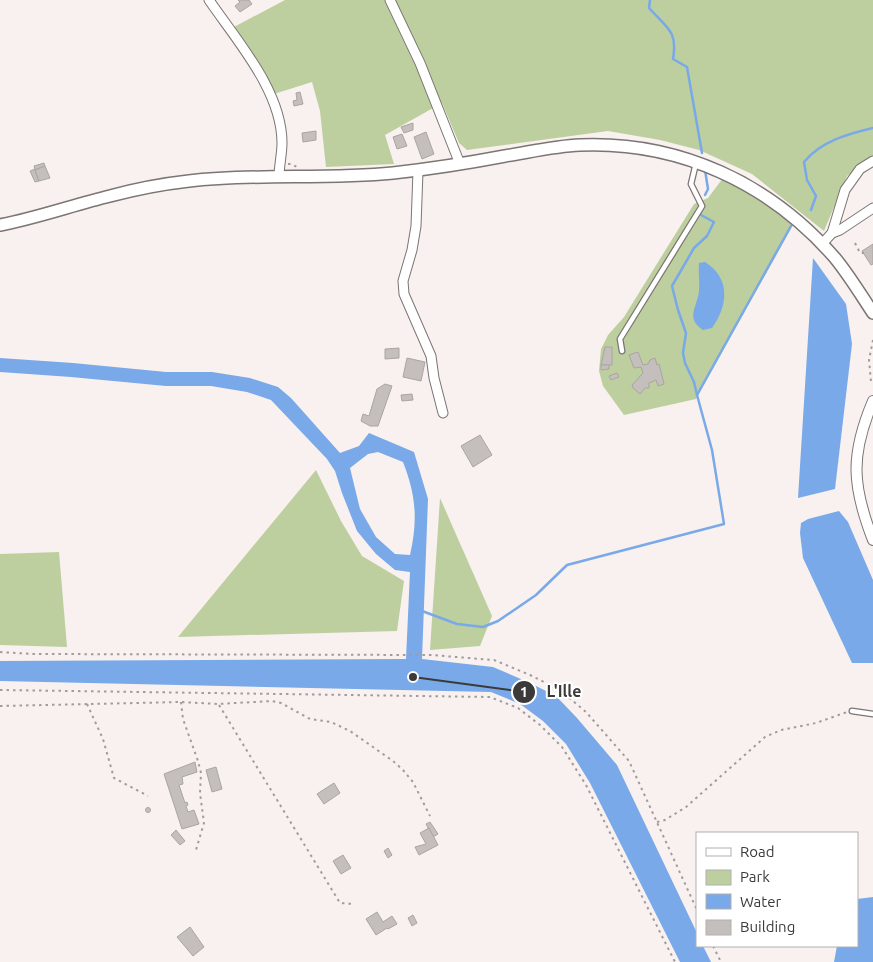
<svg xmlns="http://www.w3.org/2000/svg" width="873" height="962" font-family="Ubuntu,sans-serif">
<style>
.green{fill:#bdcf9f}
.water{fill:#79a9e8;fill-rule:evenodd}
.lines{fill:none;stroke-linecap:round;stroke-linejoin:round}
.stream{stroke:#79a9e8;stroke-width:2.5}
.building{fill:#c4bebc;stroke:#aaa4a2}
.service-casing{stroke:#7b7573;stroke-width:7}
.minor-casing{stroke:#7b7573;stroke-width:11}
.tertiary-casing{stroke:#7b7573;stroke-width:12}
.secondary-casing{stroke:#7b7573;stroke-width:14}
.path{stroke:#a19c9b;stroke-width:2;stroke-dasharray:2.5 4;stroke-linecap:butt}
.service{stroke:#fff;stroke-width:4.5}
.minor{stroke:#fff;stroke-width:9}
.tertiary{stroke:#fff;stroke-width:10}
.secondary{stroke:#fff;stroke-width:11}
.leader{fill:none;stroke:#3c3a39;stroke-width:2}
.callout-dot{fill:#3c3a39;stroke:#fff;stroke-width:2}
.mark-label{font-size:15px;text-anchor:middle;font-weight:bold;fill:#fff}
.callout-label{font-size:16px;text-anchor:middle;font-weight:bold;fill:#3c3a39;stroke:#fff;stroke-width:4;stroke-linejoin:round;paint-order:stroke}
</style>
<rect width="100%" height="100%" fill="#f8f1ef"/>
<!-- green -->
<g class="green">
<polygon points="285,0 873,0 873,157 847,176 824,231 752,174 699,150 660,140 608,131 467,150 459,143 442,103 385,135 394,164 326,167 320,111 312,82 274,94 232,28"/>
<polygon points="723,178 767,203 793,225 696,399 624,415 603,386 599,371 601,349 608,335 624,317 694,204 708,198"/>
<polygon points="316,470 341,521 362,556 404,581 397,631 178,637"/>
<polygon points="440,498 492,616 480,646 430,650"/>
<polygon points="59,552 67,647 0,645 0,554"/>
</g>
<!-- water -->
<g class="water">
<polygon points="813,258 846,304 852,344 835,489 798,498"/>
<path d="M705 262C731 278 728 306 712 328L703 330C685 318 697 308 699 291 700 282 698 272 699 263Z"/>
<path d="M0 358 73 363 166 372H212L250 378 278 387 291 398 340 453 359 446 369 433 414 452 428 499 422 659 493 667 528 682 556 696 577 718 617 765 697 933V946H703L711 962H680L590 783 566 744 543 721 520 704 491 692 0 681V661L406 659 410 572 395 570 376 554 357 531 342 493 335 471 327 459 271 400 247 392 211 386H166L71 377 0 372ZM378 452 403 462C416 495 418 520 410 555L395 554 376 537 360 509 350 468 368 454Z"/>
<polygon points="839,511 848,522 873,580 873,663 852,663 803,558 800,533 801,523 808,519"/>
<polygon points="873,897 873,962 834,962 837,946 857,946 857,899"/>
</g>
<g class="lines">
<!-- stream -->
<g class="stream">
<path d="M650 0 649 8C667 28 678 31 673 59L687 67 702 153"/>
<polyline points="705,195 708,189 705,170"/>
<path d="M811 210 816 196 807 180 804 162C821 141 848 134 873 128"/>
<polyline points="697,395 694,382 685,363 683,353 686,333 678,310 672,286 694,248 707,236 714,222 701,215"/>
<polyline points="422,611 457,624 483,627 498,621 536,595 567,565 724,524 712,450 697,395 791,226"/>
</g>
</g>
<!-- building -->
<g class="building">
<polygon points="238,0 249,0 252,4 240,12 235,6 240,2"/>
<polygon points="300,92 303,104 294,106 293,101 297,100 296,93"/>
<polygon points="413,123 413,130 404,133 401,127"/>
<polygon points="316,131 316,140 303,142 302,133"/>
<polygon points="426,132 434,154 422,159 414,137"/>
<polygon points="402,134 407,146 397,149 393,137"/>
<polygon points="44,163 45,166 35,170 39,181 35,182 30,171 35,169 34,166"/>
<polygon points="45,166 50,178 39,181 35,170"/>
<polygon points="873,244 873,264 871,265 862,251"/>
<polygon points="605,347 612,347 612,365 601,365"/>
<polygon points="399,348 399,358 385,359 385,349"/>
<polygon points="638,352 643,365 648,364 650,360 655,358 657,365 659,364 664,384 658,386 656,380 649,383 649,388 645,388 640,394 633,388 632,385 643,373 641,367 634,368 629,355"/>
<polygon points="407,358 425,362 421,381 403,377"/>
<polygon points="601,365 609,365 609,369 601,370"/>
<polygon points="617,373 619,377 611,380 609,376"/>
<polygon points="385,384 392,386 378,426 370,426 361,421 363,414 369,416 377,389"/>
<polygon points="412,394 413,400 402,401 401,395"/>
<polygon points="480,435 492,455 473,467 461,446"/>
<polygon points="195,762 197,772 182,777 183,784 179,785 185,803 187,802 188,805 186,806 188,812 194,810 199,824 182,829 164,774"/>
<polygon points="216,767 222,789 212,792 206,770"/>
<polygon points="334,783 340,793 324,804 317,794"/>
<circle cx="148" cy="810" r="2.5"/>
<polygon points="430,822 438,834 433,837 426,824"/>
<polygon points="429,828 438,845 419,855 415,847 426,844 420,833"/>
<polygon points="176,830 185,841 180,845 171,835"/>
<polygon points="388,848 392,855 388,858 384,851"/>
<polygon points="343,855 351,868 341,874 333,861"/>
<polygon points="377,912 383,922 392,916 397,924 388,929 387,928 376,935 366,919"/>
<polygon points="413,915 417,923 412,926 408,918"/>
<polygon points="190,927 204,947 193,956 177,937"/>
</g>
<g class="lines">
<!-- service casing -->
<g class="service-casing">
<g id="service">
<polyline points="622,351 620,339 702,206 691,184 696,163"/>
<polyline points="852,711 873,714"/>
</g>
</g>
<!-- minor casing -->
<g class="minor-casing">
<g id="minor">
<path d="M209 0C237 41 282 91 282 143 282 154 279 166 279 177"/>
<polyline points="390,0 420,63 460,164"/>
<polyline points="418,171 416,226 412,250 403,281 404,294 431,356 434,378 443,413"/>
<polyline points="832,233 840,230 873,208"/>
<polyline points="822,244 832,233 845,190 860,169 873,161"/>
</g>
</g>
<!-- tertiary casing -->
<g class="tertiary-casing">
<path id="tertiary" d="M873 401C850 455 852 486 873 540"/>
</g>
<!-- secondary casing -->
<g class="secondary-casing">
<path id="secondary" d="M0 225C37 218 73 205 110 196 136 189 162 184 189 181 257 173 325 180 393 173 430 169 468 163 505 156 530 152 555 146 580 145 679 141 770 183 835 258 849 275 861 295 873 313"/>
</g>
<!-- path -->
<g class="path">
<polyline points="288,164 291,164 297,167"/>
<polyline points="855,243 860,253 864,253"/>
<polyline points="873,340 869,360 871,382 873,384"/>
<polyline points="0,652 34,654 431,655 494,660 530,675 560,690 586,712 629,761 697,910"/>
<polyline points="0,690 490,697 518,708 540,725 562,747 586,785 675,962"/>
<polyline points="181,702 183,719 198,761 201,773 200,793 204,823 196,850"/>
<polyline points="87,704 103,739 114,778 148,796"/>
<polyline points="219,705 340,903 353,904"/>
<polyline points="0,706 181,702 218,704 272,701 281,703 310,719 331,722 350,731 393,761 403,770 413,782 430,816"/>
<polyline points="657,822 665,820 686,807 765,737 781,730 816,723 847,712"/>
<polyline points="713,946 721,962"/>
</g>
<!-- service -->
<use href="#service" class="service"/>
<!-- minor -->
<use href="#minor" class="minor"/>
<!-- tertiary -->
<use href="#tertiary" class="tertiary"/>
<!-- secondary -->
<use href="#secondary" class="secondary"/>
</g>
<!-- callouts -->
<path class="leader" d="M413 677L524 692"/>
<g class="callout-dot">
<circle cx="413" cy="677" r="5"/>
<circle cx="524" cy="692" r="12"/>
</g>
<g class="mark-label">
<text x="524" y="697">1</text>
</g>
<g class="callout-label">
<text x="564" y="697">L'Ille</text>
</g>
<!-- legend -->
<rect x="696" y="832" width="162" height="115" fill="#ffffff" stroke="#b1b0b0"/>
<rect x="706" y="848" width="25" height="8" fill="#ffffff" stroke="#b1b0b0"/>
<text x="740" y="857" font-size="15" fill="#3c3a39">Road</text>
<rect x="706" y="870" width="25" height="15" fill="#bdcf9f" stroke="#b1b0b0"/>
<text x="740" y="882" font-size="15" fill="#3c3a39">Park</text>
<rect x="706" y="894" width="25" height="15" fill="#79a9e8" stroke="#b1b0b0"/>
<text x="740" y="907" font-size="15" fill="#3c3a39">Water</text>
<rect x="706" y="920" width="25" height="15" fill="#c4bebc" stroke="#b1b0b0"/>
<text x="740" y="932" font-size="15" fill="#3c3a39">Building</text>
</svg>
